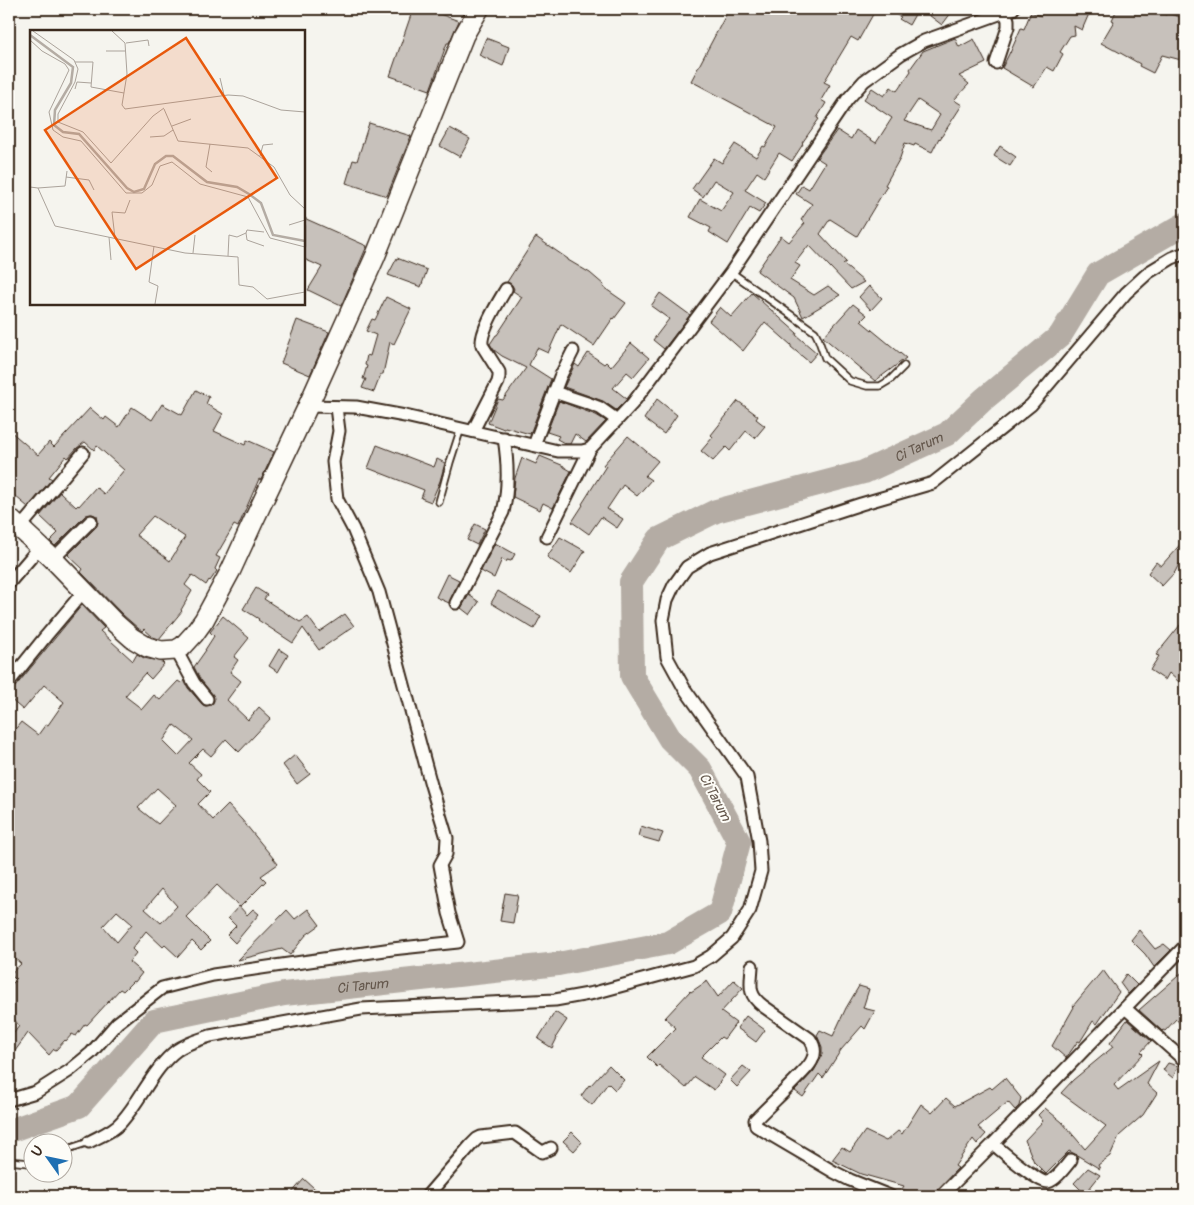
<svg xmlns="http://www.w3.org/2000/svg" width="1194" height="1205" font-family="Pangolin,sans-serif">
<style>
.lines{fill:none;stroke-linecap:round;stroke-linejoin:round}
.river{stroke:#b4aca4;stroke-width:24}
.building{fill:#c7c1bb;stroke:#3b2a1e;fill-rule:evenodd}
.lane-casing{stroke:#3b2a1e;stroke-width:9}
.street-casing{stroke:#3b2a1e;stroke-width:15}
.primary-casing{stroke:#3b2a1e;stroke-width:22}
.lane{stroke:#fdfcf7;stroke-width:5.5}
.street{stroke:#fdfcf7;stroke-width:11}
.primary{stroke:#fdfcf7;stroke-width:19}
.labels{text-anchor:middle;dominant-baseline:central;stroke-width:4;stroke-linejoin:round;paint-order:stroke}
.water-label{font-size:14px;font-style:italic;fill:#65584d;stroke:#fdfcf7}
.inset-river{fill:none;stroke:#b4aca4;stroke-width:2.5}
.inset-road{fill:none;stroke:#aba39b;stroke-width:1}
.view{fill:#e8590c;fill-opacity:0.15;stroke:#e8590c;stroke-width:2.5}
.inset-edge{fill:none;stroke:#3b2a1e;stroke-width:2.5}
</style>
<rect width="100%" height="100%" fill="#f5f4ee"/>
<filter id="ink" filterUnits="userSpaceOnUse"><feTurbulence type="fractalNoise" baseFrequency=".02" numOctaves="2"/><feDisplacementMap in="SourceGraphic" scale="10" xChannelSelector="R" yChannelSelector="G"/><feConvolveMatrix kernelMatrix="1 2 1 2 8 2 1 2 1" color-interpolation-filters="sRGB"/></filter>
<g filter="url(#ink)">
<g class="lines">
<!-- river -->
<path class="river" id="s1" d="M9 1131 79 1106 154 1021 284 994 558 964 668 943 720 913 739 842 700 769 670 739 632 676 631 582 659 539 716 511 864 472 947 434 984 399 1060 336 1098 274 1185 224"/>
</g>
<!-- building -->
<g class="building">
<polygon points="413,9 426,9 459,21 449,43 447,43 430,90 390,76"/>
<polygon points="729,9 876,9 858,41 851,37 824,82 830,85 821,100 826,103 817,118 819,119 802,143 803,144 792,161 779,153 764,177 757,172 745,190 766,203 759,213 750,208 728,244 709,232 711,228 690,217 700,199 721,211 734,192 714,180 703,197 692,189 714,158 722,163 735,144 756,157 763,146 765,147 777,127 691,81"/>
<polygon points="885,9 918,9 909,25 899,19 901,17"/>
<polygon points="921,9 954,9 942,25"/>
<polygon points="1044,9 1091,9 1082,30 1074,26 1075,35 1070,36 1060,52 1063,54 1054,71 1047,67 1034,87 1002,68 1010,52 1010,53 1021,28 1024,29 1031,12 1041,16"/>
<polygon points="1117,9 1149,9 1166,15 1166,13 1185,18 1185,61 1162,55 1153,73 1139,66 1140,64 1115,50 1114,50 1101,43 1114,21 1112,20"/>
<polygon points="486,38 509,47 503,66 479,55"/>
<path d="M955 38 959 47 974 39 986 63 959 76 969 84 954 100 962 105 940 139 939 138 932 152 915 144 914 146 905 143 900 158 885 185 887 186 857 236 830 219 820 234 846 262 843 264 864 282 851 289 809 245 795 263 800 266 790 280 814 295 828 286 840 295 803 317 794 298 757 271 781 236 789 242 805 223 801 220 812 204 796 194 802 185 809 189 825 163 817 158 837 130 851 139 856 130 876 143 892 118 864 99 872 88 884 96 891 87 897 91 911 71 910 69 923 51ZM918 100 940 115 931 130 904 121Z"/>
<polygon points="369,123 411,136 387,196 346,183 353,160 357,161"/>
<polygon points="450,128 470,139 460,157 440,146"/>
<polygon points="1000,146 1016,157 1010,166 994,156"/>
<polygon points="304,218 367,246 341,306 308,290 322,267 304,259"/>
<polygon points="536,237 568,259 568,260 590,273 604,285 603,287 626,303 614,319 613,318 594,346 561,324 548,353 537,348 529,365 551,379 530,434 505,427 504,429 488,423 498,399 503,400 526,368 502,356 494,350 490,344 496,335 497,335 522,297 513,291 514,289 512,285 507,282"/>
<polygon points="397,258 427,270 421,287 388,275"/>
<polygon points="869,286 882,298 871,310 859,297"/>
<polygon points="660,293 690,315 664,349 653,340 669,319 651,306"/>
<polygon points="752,293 797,333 796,335 817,353 809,362 791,347 791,345 765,322 743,351 709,321 720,307 731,317"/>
<polygon points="386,297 411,309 394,344 390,342 383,374 381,374 374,392 362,388 366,379 363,379 367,366 365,365 367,355 370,356 376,335 366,331 372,319 375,320"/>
<polygon points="853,304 867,315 861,321 906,358 875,381 823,337"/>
<polygon points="297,320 329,332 310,375 281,363"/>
<polygon points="631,343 649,358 633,377 627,372 613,388 627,399 616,410 603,401 564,387 575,364 579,367 588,353 604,364 606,362 611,367"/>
<path d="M196 390 209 397 206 404 223 414 214 431 245 445 247 440 274 452 261 480 259 479 238 527 234 525 216 556 220 558 215 569 217 571 210 581 209 580 206 585 192 575 185 585 192 591 181 610 182 611 159 639 153 637 144 629 142 631 139 629 123 615 81 572 83 569 68 555 97 526 98 522 97 516 92 514 86 515 55 546 50 541 58 533 40 516 60 492 76 507 78 505 79 506 96 487 104 494 124 470 97 446 94 450 85 442 77 448 68 458 66 456 49 477 52 479 28 507 9 491V430L38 455 49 442 54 447 90 408 104 420 106 417 119 427 132 407 152 420 162 404 182 415ZM153 516 185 537 170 561 136 535Z"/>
<polygon points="657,399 677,415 664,434 644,419"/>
<polygon points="559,401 596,415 606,421 586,442 575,434 570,444 566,444 557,439 559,436 547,432"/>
<polygon points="738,401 758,416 756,419 765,426 755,438 746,431 730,451 726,447 713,461 701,451 713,437 711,435"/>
<polygon points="628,436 658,461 645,476 651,480 637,496 623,485 607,509 623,519 617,528 601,517 589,534 572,522 583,505 582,504 606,466 603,465"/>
<polygon points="377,445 434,467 437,459 445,463 440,481 431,502 421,498 424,490 368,468"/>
<polygon points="540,456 564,466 564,467 571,471 553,508 543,503 540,510 513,497 515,478 522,458 536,464"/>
<polygon points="475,524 485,529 477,545 467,540"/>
<polygon points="560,537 585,551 571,573 547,557"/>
<polygon points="1185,539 1185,559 1179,564 1175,572 1162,586 1148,573 1156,562 1161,566"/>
<polygon points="495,543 515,554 511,561 507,560 506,562 502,559 494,578 481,571"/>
<polygon points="447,574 459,580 449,603 436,597"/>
<polygon points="256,588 267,595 264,599 300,622 308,617 319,632 345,614 354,626 319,650 303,628 293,643 258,620 259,619 243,609"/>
<polygon points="498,591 541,616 534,629 491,603"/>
<polygon points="469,595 479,602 470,615 461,608"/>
<path d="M82 605 104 628 100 631 133 661 137 654 144 658 162 662 164 664 151 679 145 673 125 696 142 709 154 695 160 700 178 681 181 683 184 680 188 688 202 704 205 706 211 705 214 701 213 695 200 679 194 667 206 650H205L214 636 210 632 223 616 249 638 234 657 238 660 230 672 241 681 227 700 248 720 259 707 271 718 239 752 226 739 211 756 203 749 189 763 201 774 197 779 210 792 198 804 213 820 228 805 242 820 278 864 261 876 266 881 240 907 217 885 186 917 210 941 201 950 192 941 178 957 165 945 163 947 146 931 132 949 136 953 129 962 142 973 135 982 133 981 123 991 120 989 87 1025 85 1024 76 1036 72 1034 66 1041 65 1040 56 1050 54 1049 49 1055 28 1033 15 1051 9 1046V1040L19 1026 9 1012V987L16 980 10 974 21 964 9 953V728L13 732 21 722 38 735 46 724 48 725 64 702 44 685 23 710 9 698V689L15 687ZM174 725 193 740 178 756 163 741ZM157 788 176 805 158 824 138 808ZM162 889 177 906 161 923 145 909ZM117 911 132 924 117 942 103 926Z"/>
<polygon points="1185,619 1185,676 1179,682 1169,673 1165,680 1150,670 1159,656 1156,655"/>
<polygon points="279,649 288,655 278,672 269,666"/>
<polygon points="295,755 310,774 297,784 283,765"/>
<polygon points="641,826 663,833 659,842 638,836"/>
<polygon points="505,893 518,895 513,923 500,921"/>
<polygon points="239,906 247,915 253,909 259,914 235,943 227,935 236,926 228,918"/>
<polygon points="308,909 320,925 306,935 290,955 282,949 238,960 287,910 295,919"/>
<polygon points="1139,930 1155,949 1164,944 1171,950 1154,967 1145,954 1131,940"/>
<polygon points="1103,970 1119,992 1097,1024 1093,1021 1080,1042 1078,1041 1066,1058 1052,1046 1074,1007 1073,1006"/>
<polygon points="1185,970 1185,1029 1176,1019 1165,1031 1163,1030 1162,1031 1139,1010"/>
<polygon points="1126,974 1137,985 1128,994 1120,983"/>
<polygon points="734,980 743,988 721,1012 736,1023 724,1039 721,1037 701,1057 725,1075 714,1090 695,1077 686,1088 659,1065 657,1067 647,1057 676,1028 665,1018 690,991 691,992 707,981 718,997"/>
<polygon points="859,986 869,989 863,1008 875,1011 865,1029 862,1026 841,1050 823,1078 819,1074 803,1097 795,1091 814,1071 820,1060 822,1054 822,1047 817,1035 820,1030 833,1036 846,1008"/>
<polygon points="555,1012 567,1020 556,1037 557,1038 552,1048 538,1039"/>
<polygon points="746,1016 765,1030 756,1042 737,1028"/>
<polygon points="1127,1020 1151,1041 1141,1052 1143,1054 1114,1085 1118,1090 1159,1061 1147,1084 1157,1093 1143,1115 1119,1136 1110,1156 1098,1165 1100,1169 1075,1154 1069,1151 1046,1174 1034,1162 1025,1140 1043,1121 1038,1115 1045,1108 1062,1122 1085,1149 1106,1126 1061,1093 1073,1080 1113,1047 1110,1043"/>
<polygon points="1168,1063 1178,1066 1173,1078 1163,1070"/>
<polygon points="609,1065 624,1080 615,1090 608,1083 592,1105 581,1096 589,1085 590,1086"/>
<polygon points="743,1066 751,1072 737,1087 730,1080"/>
<polygon points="1005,1078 1021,1098 1019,1106 1015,1110 1008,1102 978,1127 986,1134 977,1144 973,1139 955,1166 958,1168 936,1191 932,1196 921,1196 902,1189 904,1186 861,1174 832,1160 842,1147 850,1152 865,1131 886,1141 898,1131 902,1134 921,1104 932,1113 946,1098 955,1106 990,1087 992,1089"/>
<polygon points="572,1132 582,1142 574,1151 563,1141"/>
<polygon points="1088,1168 1100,1175 1085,1194 1074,1183"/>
<polygon points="304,1179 323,1196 289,1196"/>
</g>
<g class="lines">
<!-- lane casing -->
<g class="lane-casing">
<g id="lane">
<polyline points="731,272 815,332 818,338 825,358 850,381 867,386 880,386 890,380 904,366"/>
<polyline points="439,502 450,462 461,428"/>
<polyline points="62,1151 89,1142"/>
<polyline points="9,1161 29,1163 32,1161"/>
</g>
</g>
<!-- street casing -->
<g class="street-casing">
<g id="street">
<polyline points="996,63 1008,27 1008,20 1005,12"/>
<polyline points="554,392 587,403 600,408 617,420"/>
<polyline points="308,406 356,407 405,416 558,451 582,451 590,449 632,404 731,272 847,100 864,81 901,54 924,41 1013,9"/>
<path d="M473 431 498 382 499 377V372L482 345C480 331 499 301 506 289"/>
<polyline points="534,445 560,377 573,351"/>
<polyline points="19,529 83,453"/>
<polyline points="547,537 590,449"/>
<polyline points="53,559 91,521"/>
<polyline points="9,583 39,548"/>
<path d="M456 603 503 512C509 488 508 463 504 438"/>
<polyline points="176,650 194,683 207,699"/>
<polyline points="9,682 46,636 84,591"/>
<path d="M752 966C751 985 747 994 763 1006L810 1039C814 1045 816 1051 813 1058 811 1064 806 1069 802 1073 787 1089 772 1103 757 1118L755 1120 756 1126 834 1172 850 1180 890 1196"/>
<polyline points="1125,1008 1185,1061"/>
<polyline points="9,1100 36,1092 69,1071 91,1053 117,1023 162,988 213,975 392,949 458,942 449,913 440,865 446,854 447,838 431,785 379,592 353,529 337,499 333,462 339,431 336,407"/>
<path d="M89 1142C100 1136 114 1131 122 1121 141 1100 154 1067 177 1050 187 1043 198 1040 210 1036L361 1009 555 1000 594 993 694 966 711 956 732 938 750 910 761 871 759 841 747 777 684 688 667 657 663 620 667 600 674 585 687 567 710 553 861 504 933 483 1031 405 1126 293 1149 272 1172 258 1185 253"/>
<path d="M993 1144C1002 1151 1040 1184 1048 1182 1056 1180 1066 1166 1071 1160"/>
<polyline points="427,1196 471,1145 477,1139 481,1137 515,1133 542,1152 545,1151 551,1148"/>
<polyline points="941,1196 993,1144 1185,946"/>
</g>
</g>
<!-- primary casing -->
<g class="primary-casing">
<polyline id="primary" points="9,518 53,559 115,623 132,638 147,647 161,651 176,650 183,646 194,634 204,620 231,570 253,522 308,406 375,257 464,35 479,9"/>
</g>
<!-- lane -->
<use href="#lane" class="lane"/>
<!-- street -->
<use href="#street" class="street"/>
<!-- primary -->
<use href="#primary" class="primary"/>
</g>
</g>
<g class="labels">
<!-- water labels -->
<g class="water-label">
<text stroke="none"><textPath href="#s1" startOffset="1462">Ci Tarum</textPath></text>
<text transform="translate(715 797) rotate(62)">Ci Tarum</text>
<text stroke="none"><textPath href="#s1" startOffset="399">Ci Tarum</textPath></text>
</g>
</g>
<!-- overview -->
<g transform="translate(30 30)">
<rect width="275" height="275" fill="#f5f4ee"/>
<path class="inset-river" d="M0 5 43 37 41 53 25 80 24 95 33 102 49 104 97 158 104 162 114 159 125 134 136 126H143L177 152 207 157 219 164 231 173 243 205 275 211"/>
<path class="inset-road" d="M3 1 44 30 48 39 45 52 28 84V92L53 102 81 133 123 86 134 78M82 1 95 13 97 44 92 75 95 79 198 65 213 66 251 80 275 82M0 10 12 21 35 34 39 40 19 82 23 100 33 107 51 111 96 163H112L122 155 130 136 142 132 170 154 218 167 240 208 275 217M96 13 118 10 119 16M76 21H95M45 32H63L61 57 94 63M190 48 194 65M45 59 47 52 61 53M134 79 148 111 218 118 244 137 260 165 275 179M142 96 161 89M120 107 134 106 143 100M180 114 176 137 182 142M230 126 233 115 243 114M36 147 59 150 64 160M0 157 8 158 25 196 155 223 208 227 209 255 223 257 237 269 275 262M8 158 35 156 37 141M259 195 275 190M216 203 217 200 234 202M79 207 81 230M85 208 82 182 95 183 100 170M124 216 119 252 128 256 125 274M163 223 165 205M198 226 199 205 207 207 216 203 217 210 234 216"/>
<path class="view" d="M156 8 247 148 106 239 15 100Z"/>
<rect width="275" height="275" class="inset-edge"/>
</g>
<!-- margin -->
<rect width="1194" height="1205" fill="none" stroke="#fdfcf7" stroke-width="30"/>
<rect x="15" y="15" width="1164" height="1175" fill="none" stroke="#3b2a1e" stroke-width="2" filter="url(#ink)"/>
<!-- north arrow -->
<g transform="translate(48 1158) rotate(303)"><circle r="24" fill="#fdfcf7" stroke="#afa8a0"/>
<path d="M0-4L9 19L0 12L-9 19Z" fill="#1f6fb2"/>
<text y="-8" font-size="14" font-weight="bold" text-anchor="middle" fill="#3b2a1e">U</text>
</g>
</svg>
